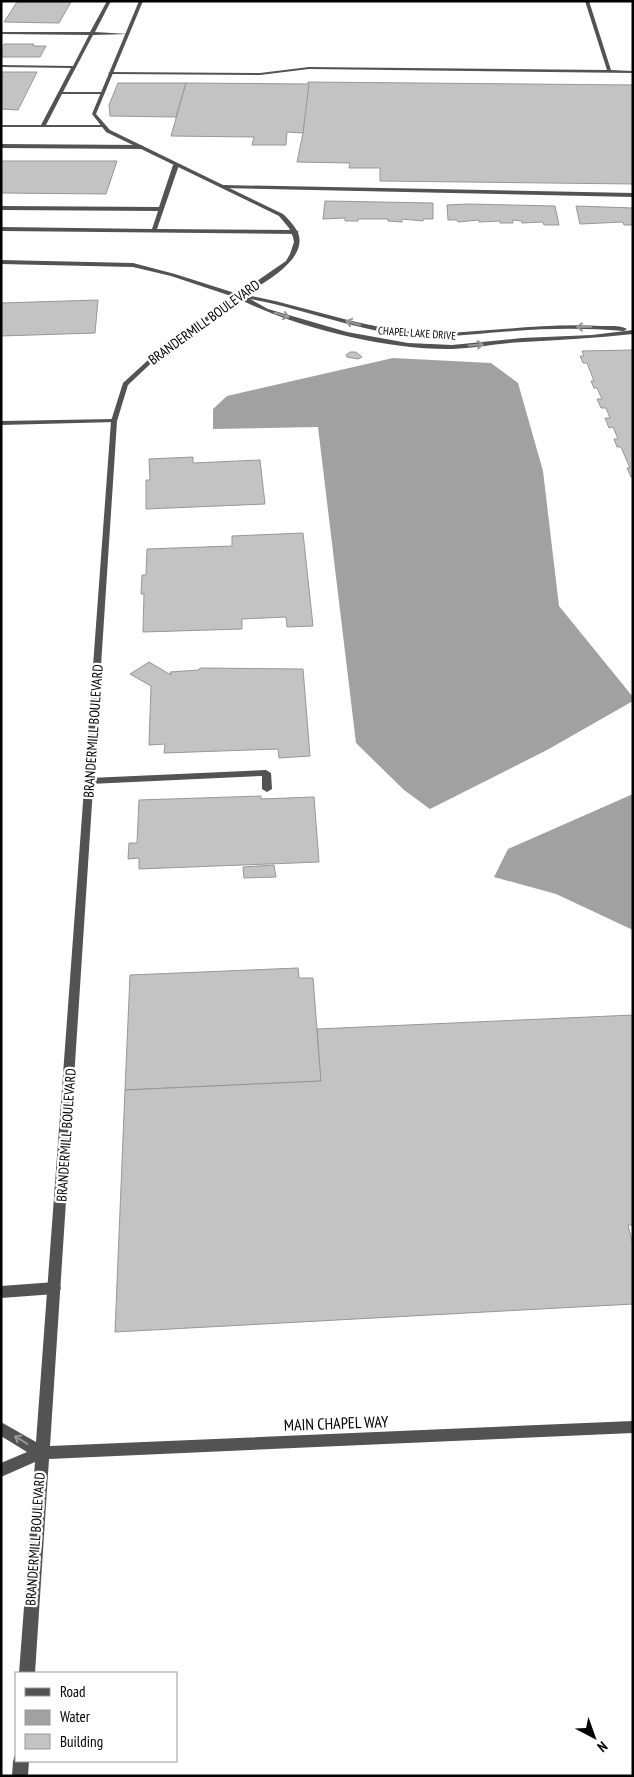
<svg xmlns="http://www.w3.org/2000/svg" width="634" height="1777" font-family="'PT Sans Narrow',sans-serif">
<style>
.water{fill:#a1a1a1}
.building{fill:#c3c3c3;stroke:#979797}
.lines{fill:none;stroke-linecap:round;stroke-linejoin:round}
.service{fill:#535353;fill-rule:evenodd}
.minor{fill:#535353;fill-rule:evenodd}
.oneway{stroke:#989898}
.labels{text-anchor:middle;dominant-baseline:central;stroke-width:4.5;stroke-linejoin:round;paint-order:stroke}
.far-street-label{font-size:11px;fill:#000;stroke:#fff}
.street-label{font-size:14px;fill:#000;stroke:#fff}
.near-street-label{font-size:16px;fill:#000;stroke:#fff}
</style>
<rect width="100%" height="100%" fill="#fff"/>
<!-- water -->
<g class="water">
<polygon points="393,358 491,363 518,383 543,471 559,606 633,697 633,701 547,750 430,809 404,790 356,743 318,427 213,429 213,409 227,396"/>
<polygon points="633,794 633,930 556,894 494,877 508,849"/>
</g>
<!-- building -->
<g class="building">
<polygon points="17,2 71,2 59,23 4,22"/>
<polygon points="4,44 34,44 33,46 46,46 40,57 1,57 1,47"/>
<polygon points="1,72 37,72 18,110 1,109"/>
<polygon points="308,82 633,85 633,184 380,181 380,168 349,168 350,163 297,162 303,133"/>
<polygon points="118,83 186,83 176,117 110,116 109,105"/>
<polygon points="186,83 309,84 303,133 287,132 286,145 252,145 254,137 171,136"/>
<polygon points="1,161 117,161 106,194 1,193"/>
<polygon points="325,201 433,203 433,219 423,219 423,221 402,219 402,222 388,221 388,219 358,219 358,221 345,221 345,218 323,219"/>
<polygon points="468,204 555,206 559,225 544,225 543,222 522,223 522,221 512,220 513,223 500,223 500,221 479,222 479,220 458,222 457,220 448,220 447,205"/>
<polygon points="576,206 633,208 633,225 624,225 623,222 580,224"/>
<polygon points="98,300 95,333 1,336 1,303"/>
<polygon points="633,350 633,477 631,477 627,468 630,468 621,447 617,447 614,439 618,439 613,427 609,428 605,418 610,418 606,408 601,408 597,399 602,399 597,388 594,388 591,381 594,381 587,363 583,363 580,356 584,356 582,351"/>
<polygon points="350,352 356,352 362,357 358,359 347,357 346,355"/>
<polygon points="193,457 193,463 260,460 265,504 146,509 146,480 150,480 149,459"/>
<polygon points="303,533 313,626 287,627 286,617 242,619 242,629 143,632 144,594 141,594 142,575 146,575 147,549 232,546 232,536"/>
<polygon points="149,662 171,675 170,672 199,670 200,668 303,669 310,756 279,758 278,749 164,753 165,744 149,745 151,686 130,674"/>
<polygon points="261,796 261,799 314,797 319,862 139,869 139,858 128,859 129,843 137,843 139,800"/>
<polygon points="274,865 276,877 244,878 243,867"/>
<polygon points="298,968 299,978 313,978 321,1081 125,1090 130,975"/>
<polygon points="633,1015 633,1225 628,1225 633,1246 633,1304 115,1332 125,1090 321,1081 317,1029"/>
</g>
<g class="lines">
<!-- service -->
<g class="service">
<polygon points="107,1 111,1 95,32 129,34 93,35 63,92 102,92 104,93 102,94 62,94 46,125 104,125 106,127 1,127 1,125 41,125 71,68 1,67 1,65 73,66 89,35 1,34 1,32 90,32"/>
<polygon points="585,1 589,1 611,70 633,71 633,73 309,69 260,75 110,74 108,73 110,72 260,73 309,67 607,70"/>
<polygon points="1,144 141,145 144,147 141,149 1,148"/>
<polygon points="176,163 179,165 157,229 296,230 299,232 296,234 1,231 1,227 152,229 158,211 1,210 1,206 159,207 173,165"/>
<polygon points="224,185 633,193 633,197 222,188 221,187"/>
<polygon points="114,419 116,420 116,422 1,425 1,421"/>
<polygon points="266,770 271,773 272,789 267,792 262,789 262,776 90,784 85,781 90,778"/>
<polygon points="55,1282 59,1284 61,1288 59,1292 55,1294 1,1298 1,1286"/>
</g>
<!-- minor -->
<g class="minor">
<path d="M139 1H143L96 114 110 130 283 214C289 220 297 228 299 236 305 262 261 284 243 296L246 295C312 307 375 334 443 333 496 331 548 323 601 326 609 326 621 325 627 329L624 331C587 328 551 328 514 331 481 333 449 338 416 336 359 332 305 309 250 299L268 309 347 332 408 343 452 345 522 338 592 335 633 330V334C596 338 560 340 523 342 499 343 475 348 452 349 387 350 297 328 239 299L163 352 128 385 117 421 50 1446 633 1421V1433L49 1459 35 1673H19L35 1462 1 1477V1463L27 1452 1 1436V1422L36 1442 111 421 123 383 159 350 234 297 171 276 133 267 1 264V260L133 263 175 274 238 294 286 261 290 254 294 242 293 237 289 228 279 216 106 132 92 114Z"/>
<polygon points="15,1755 16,1761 29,1761 28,1776 12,1776 13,1761"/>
</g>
</g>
<!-- one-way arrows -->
<defs><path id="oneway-shaft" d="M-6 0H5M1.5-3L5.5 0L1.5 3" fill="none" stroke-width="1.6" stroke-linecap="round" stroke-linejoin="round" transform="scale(1.25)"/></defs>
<g class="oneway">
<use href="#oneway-shaft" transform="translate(282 315) rotate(17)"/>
<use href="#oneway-shaft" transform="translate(353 323) rotate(-164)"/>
<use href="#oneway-shaft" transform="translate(584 327) rotate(179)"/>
<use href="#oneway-shaft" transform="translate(476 345) rotate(-4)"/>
<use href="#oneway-shaft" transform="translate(21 1440) rotate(-148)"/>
</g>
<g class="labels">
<!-- far-street labels -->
<g class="far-street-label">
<text transform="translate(417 333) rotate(4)">CHAPEL LAKE DRIVE</text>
</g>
<!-- street labels -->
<g class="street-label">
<text transform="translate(204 322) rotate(-36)">BRANDERMILL BOULEVARD</text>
<text transform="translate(93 731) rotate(-86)">BRANDERMILL BOULEVARD</text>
<text transform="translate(66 1135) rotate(-86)">BRANDERMILL BOULEVARD</text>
<text transform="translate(35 1539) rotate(-86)">BRANDERMILL BOULEVARD</text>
</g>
<!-- near-street labels -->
<g class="near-street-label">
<text transform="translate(336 1423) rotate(-2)">MAIN CHAPEL WAY</text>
</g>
</g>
<!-- border -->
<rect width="634" height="1777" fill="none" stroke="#000000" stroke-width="5"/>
<!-- legend -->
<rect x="15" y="1672" width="162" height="90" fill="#ffffff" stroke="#999999"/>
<rect x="25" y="1688" width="25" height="8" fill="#535353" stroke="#999999"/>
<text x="60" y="1697" font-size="15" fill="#000000">Road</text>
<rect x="25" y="1710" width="25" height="15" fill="#a1a1a1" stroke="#999999"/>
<text x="60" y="1722" font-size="15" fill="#000000">Water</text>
<rect x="25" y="1734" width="25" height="15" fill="#c3c3c3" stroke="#999999"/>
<text x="60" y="1747" font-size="15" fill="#000000">Building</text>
<!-- north arrow -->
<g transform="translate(594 1737) rotate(139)" stroke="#ffffff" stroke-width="4" paint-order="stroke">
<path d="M0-4L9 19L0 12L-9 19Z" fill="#000000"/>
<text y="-8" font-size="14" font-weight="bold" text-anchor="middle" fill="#000000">N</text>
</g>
</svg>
